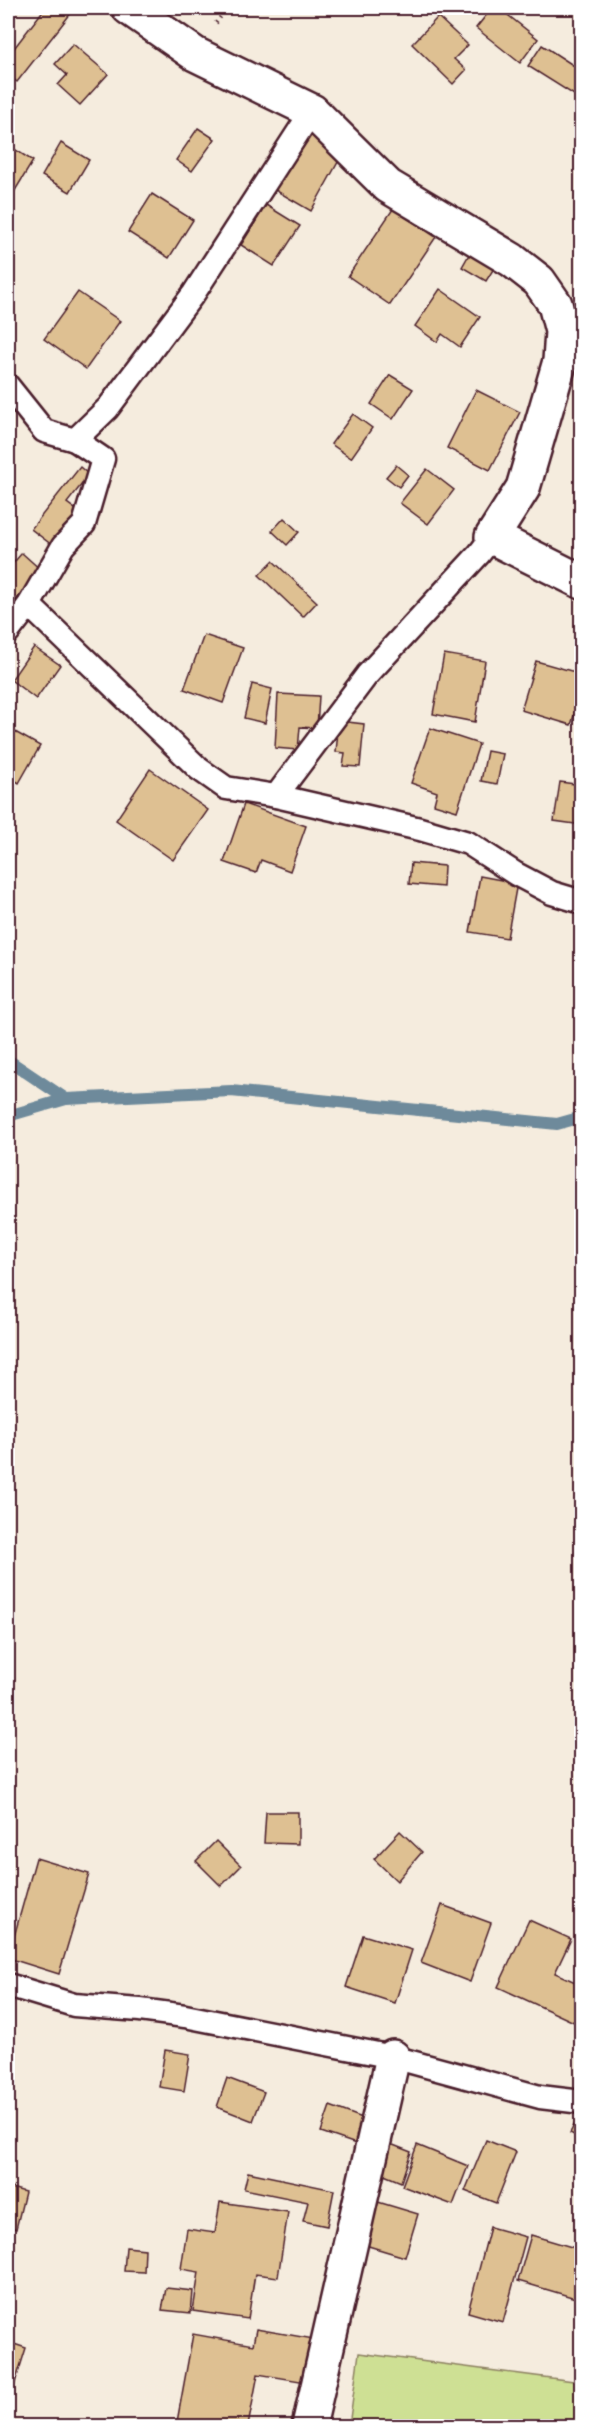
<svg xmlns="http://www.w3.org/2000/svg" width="589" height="2434" font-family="Sriracha,sans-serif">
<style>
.green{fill:#cee094;stroke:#8c8060;stroke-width:1.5}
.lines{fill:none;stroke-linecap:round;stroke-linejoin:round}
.stream{stroke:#6e8a9b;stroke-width:12}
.building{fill:#dec092;stroke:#4a1f2b;stroke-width:1.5}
.lane-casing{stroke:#4a1f2b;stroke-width:27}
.street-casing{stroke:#4a1f2b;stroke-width:38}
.path{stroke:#4a1f2b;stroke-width:4;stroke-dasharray:1.5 4.5;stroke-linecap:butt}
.lane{stroke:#fff;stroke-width:22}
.street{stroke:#fff;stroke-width:33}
</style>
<rect width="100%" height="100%" fill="#f5ecde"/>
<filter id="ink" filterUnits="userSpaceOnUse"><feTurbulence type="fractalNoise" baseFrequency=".0167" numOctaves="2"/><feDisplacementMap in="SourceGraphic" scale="12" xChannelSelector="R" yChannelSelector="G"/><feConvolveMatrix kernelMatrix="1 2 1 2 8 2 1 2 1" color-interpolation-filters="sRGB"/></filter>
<g filter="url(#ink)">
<!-- green -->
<polygon class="green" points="359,2353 581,2382 581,2426 349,2426"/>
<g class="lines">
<!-- stream -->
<g class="stream">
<polyline points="8,1060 66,1099 231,1091 557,1124 582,1117"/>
<polyline points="8,1116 66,1099"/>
</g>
</g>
<!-- building -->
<g class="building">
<polygon points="45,8 75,8 17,82 8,75 8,56"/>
<polygon points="492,8 499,8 538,39 520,63 476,28"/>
<polygon points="438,17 468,45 454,59 466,70 453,84 412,44"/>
<polygon points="73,44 108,74 80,105 58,85 67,75 55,64"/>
<polygon points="542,45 582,71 582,100 528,66"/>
<polygon points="198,128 215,139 192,171 176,160"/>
<polygon points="306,132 343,153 311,211 275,190"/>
<polygon points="61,143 89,160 70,192 42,176"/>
<polygon points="8,145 33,161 8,202"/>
<polygon points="152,194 193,220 169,258 128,232"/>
<polygon points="266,205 300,226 274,266 241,245"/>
<polygon points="393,209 436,237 390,305 348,276"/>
<polygon points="471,251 496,265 486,281 462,267"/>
<polygon points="440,289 480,317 460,347 442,334 437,342 415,326"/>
<polygon points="78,292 120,321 86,369 44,339"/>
<polygon points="390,375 413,389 393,419 371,404"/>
<polygon points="476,390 520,412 490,470 447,448"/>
<polygon points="353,414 372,428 351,458 331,444"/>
<polygon points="396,465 408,475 399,487 386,477"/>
<polygon points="80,467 89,475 67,503 79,512 52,545 31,529"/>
<polygon points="427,469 454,490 428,524 400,503"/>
<polygon points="284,518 299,532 287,545 272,531"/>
<polygon points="22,553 42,571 11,605 8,602 8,569"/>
<polygon points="273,561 317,602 303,617 259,575"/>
<polygon points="204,635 243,648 223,703 184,689"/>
<polygon points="34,647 60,665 36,699 11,680"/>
<polygon points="444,654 485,661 475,722 433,714"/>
<polygon points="536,661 582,674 582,691 571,725 521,710"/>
<polygon points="252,684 272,689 265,723 244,718"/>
<polygon points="278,694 319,696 317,728 300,727 298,750 275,748"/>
<polygon points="339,721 364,724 360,767 343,766 345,753 336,752"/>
<polygon points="8,728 40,746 19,783 8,776"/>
<polygon points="430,728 479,744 457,811 434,804 437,792 411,783"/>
<polygon points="487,751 503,754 497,784 481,781"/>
<polygon points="150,769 208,810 173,860 116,820"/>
<polygon points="560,782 582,785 582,825 554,821"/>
<polygon points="244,804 306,826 290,871 261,860 256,873 224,862"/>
<polygon points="411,863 444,866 443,887 409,884"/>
<polygon points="480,876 517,883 507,938 470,932"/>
<polygon points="266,1812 298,1812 298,1844 264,1843"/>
<polygon points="400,1831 422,1852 397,1881 374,1859"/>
<polygon points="216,1841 241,1866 221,1886 196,1861"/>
<polygon points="36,1858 89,1874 59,1974 8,1958"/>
<polygon points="442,1905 491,1923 470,1982 421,1963"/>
<polygon points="529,1920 571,1939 555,1973 582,1985 582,2010 576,2023 498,1987"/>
<polygon points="363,1935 412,1950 395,2003 346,1987"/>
<polygon points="165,2050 190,2054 184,2091 159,2087"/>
<polygon points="227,2078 264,2092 253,2121 217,2107"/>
<polygon points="330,2106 365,2119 356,2144 321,2132"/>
<polygon points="582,2110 582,2139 570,2133"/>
<polygon points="486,2140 516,2152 496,2203 465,2191"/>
<polygon points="388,2143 411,2152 401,2182 377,2172"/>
<polygon points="417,2145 468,2166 453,2205 402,2186"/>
<polygon points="248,2172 334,2190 327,2226 303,2221 308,2202 244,2189"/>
<polygon points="8,2187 25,2192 16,2229 8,2226"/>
<polygon points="220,2202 288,2212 278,2277 255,2274 248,2319 193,2311 199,2272 181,2269 187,2229 215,2233"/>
<polygon points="378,2202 418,2214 405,2257 365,2245"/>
<polygon points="490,2227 526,2237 503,2322 468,2312"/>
<polygon points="531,2235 582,2250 582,2300 518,2281"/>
<polygon points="126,2247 145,2249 144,2272 124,2271"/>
<polygon points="166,2288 193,2291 191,2313 162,2310"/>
<polygon points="256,2329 320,2340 312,2383 258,2374 248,2426 200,2426 177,2422 193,2334 253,2345"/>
<polygon points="8,2342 26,2348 8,2405"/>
</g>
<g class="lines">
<!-- lane casing -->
<g class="lane-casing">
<g id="lane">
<polyline points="8,386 44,431 75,440 103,459 84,524 63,546 29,605 8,632"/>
<polyline points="75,440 108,408 194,293 312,111"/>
<polyline points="29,605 199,769 226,788 276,796 420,829 468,843 516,874 552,893 582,902"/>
<polyline points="276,796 367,675 479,554 492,537"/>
<polyline points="8,1985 74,2005 140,2010 185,2016 393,2057 540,2097 582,2102"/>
</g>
</g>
<!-- street casing -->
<g class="street-casing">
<g id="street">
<polyline points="129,8 195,54 312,111 388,186 512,260 539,281 555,304 562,331 560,361 523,488 492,537 582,582"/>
<polyline points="309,2426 393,2057"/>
</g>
</g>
<!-- path -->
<polyline class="path" points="216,23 227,8"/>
<!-- lane -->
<use href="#lane" class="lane"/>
<!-- street -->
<use href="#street" class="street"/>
</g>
</g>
<!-- margin -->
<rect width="589" height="2434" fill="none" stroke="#fff" stroke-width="30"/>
<rect x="15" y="15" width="559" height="2404" fill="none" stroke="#4a1f2b" stroke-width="2" filter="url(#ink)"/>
</svg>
